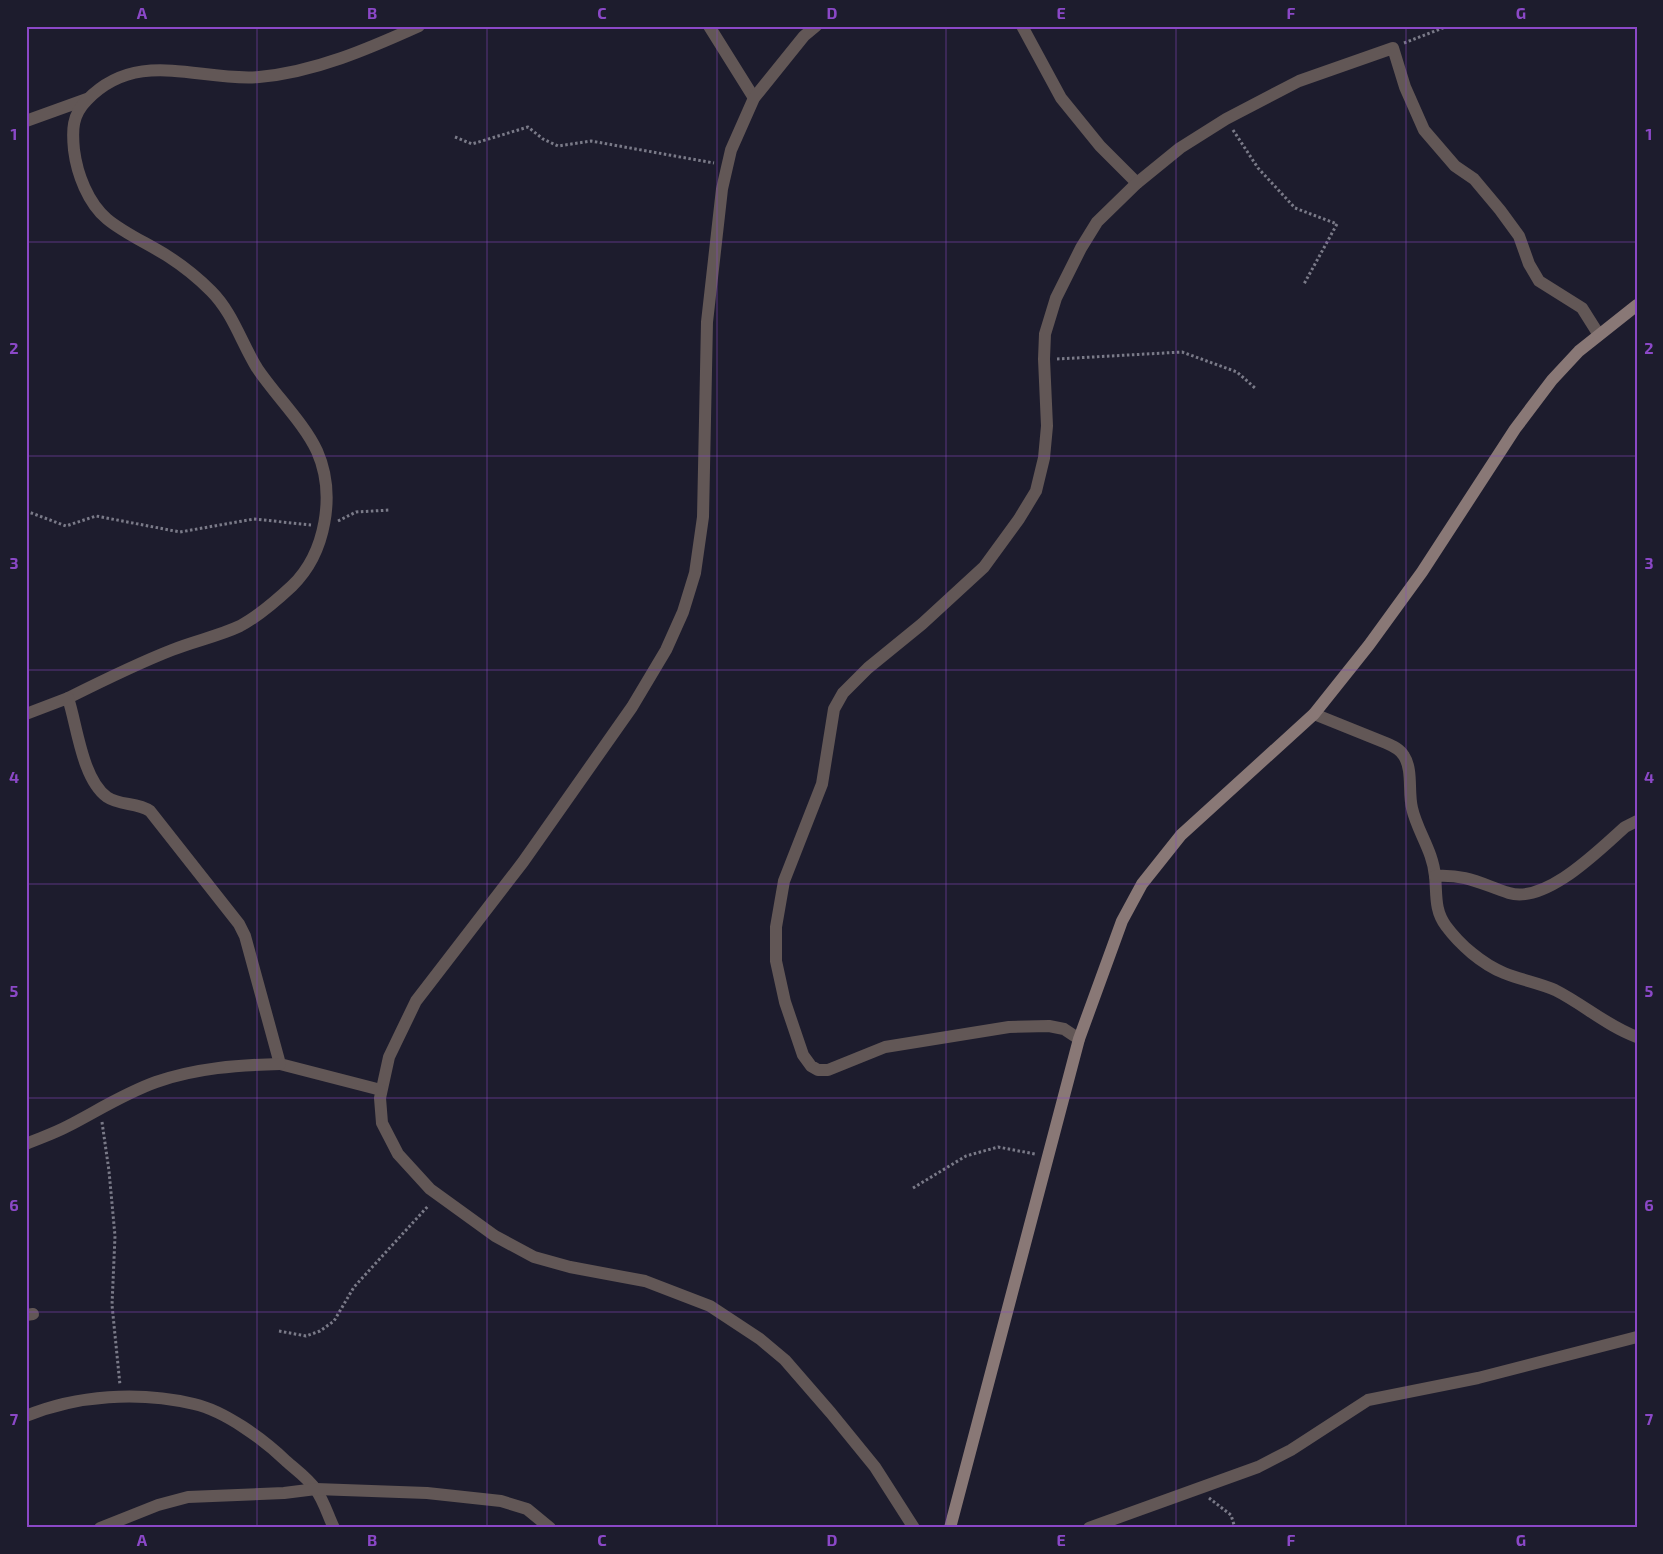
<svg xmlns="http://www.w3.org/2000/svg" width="1663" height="1554" font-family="'Exo 2',sans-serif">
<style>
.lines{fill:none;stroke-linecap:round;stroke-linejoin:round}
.path{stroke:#7a7a88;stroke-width:3;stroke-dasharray:2.5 2.5;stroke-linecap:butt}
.street{stroke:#625756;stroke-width:12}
.secondary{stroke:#897876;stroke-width:12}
.grid{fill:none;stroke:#8b48c7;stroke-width:1;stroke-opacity:0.55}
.neatline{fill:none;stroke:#8b48c7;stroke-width:2}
.grid-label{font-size:16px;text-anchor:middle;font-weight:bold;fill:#8b48c7}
</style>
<rect width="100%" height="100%" fill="#1d1c2d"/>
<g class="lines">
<!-- path -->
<g class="path">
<polyline points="1404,43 1448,26"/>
<polyline points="1233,130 1258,168 1295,208 1337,224 1304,284"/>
<polyline points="455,137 472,144 528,127 543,139 558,146 591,141 714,163"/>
<polyline points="1057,359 1182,352 1237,372 1255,388"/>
<polyline points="26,511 66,526 96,516 180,532 254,519 311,525"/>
<polyline points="338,521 356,512 390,510"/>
<polyline points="102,1122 109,1171 115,1236 112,1305 120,1385"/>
<polyline points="913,1188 966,1156 998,1147 1035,1154"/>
<polyline points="279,1331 306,1336 320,1331 334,1321 354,1287 429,1205"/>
<polyline points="1209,1498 1231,1515 1235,1528"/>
</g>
<!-- street -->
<g class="street">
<polyline points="709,26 754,98"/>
<polyline points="816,26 804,36 754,98 731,150 722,189 707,322 703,517 695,573 683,612 666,650 632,707 523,862 416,1001 389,1057 380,1098 382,1123 398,1154 430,1189 495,1236 534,1257 570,1267 645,1281 710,1306 760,1339 785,1360 831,1413 875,1467 914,1528"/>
<polyline points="1022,26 1061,98 1100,146 1137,183"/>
<polyline points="26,121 87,99"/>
<path d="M68 698C102 681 136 664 172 650 194 641 219 636 240 626 259 616 277 600 292 586 326 553 336 494 317 451 304 423 275 395 257 368 241 342 233 313 211 291 199 279 183 266 169 257 149 244 125 234 107 219 88 203 77 174 74 150 72 130 72 115 87 100 138 47 199 82 259 77 315 72 368 49 419 26"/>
<path d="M26 714 68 698C77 725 82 779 107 797 120 806 137 802 150 811L239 924 245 936 280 1064 381 1090"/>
<path d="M1314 714 1386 743C1393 746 1400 749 1404 756 1413 770 1408 792 1412 808 1417 831 1433 851 1435 876 1437 894 1434 910 1446 926 1460 945 1482 964 1504 973 1521 980 1539 983 1555 990 1583 1004 1607 1026 1637 1037"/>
<path d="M1435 876C1467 874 1481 884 1509 893 1546 904 1598 851 1625 827L1637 821"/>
<polyline points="1079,1039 1064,1029 1049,1026 1009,1027 885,1047 828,1070 818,1070 811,1066 803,1055 785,1002 776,961 776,927 784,881 822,784 834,709 843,693 868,668 922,624 984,567 1019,519 1036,491 1044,458 1047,426 1044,359 1045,334 1056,298 1081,248 1097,222 1137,183 1180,148 1226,119 1299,81 1393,48 1405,87 1424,130 1455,166 1474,179 1500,210 1519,236 1529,264 1539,281 1582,308 1599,335"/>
<path d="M26 1144C40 1138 55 1133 68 1126 97 1111 125 1093 156 1082 196 1068 238 1065 280 1064"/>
<polyline points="26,1315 33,1314"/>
<path d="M26 1416C77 1395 139 1391 194 1404 225 1411 263 1439 286 1461 296 1470 309 1479 316 1490 324 1501 328 1516 334 1528"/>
<polyline points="100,1528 158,1505 188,1497 284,1493 316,1489 427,1493 501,1501 527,1509 550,1528"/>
<polyline points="1089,1528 1258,1467 1291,1450 1368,1400 1478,1378 1637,1337"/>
</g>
<!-- secondary -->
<polyline class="secondary" points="950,1528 1079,1039 1122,921 1142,884 1181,835 1314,714 1369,645 1422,572 1515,429 1552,380 1579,351 1637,305"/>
</g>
<!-- grid -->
<path class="grid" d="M257 26V1528M487 26V1528M717 26V1528M946 26V1528M1176 26V1528M1406 26V1528M26 242H1637M26 456H1637M26 670H1637M26 884H1637M26 1098H1637M26 1312H1637"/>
<!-- border -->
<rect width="1663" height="1554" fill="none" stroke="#1d1c2d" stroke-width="55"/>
<rect x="28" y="28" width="1608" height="1498" class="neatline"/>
<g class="grid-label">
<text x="142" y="19">A</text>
<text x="372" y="19">B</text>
<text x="602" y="19">C</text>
<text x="832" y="19">D</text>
<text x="1061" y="19">E</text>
<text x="1291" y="19">F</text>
<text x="1521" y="19">G</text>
<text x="14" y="140">1</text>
<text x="1649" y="140">1</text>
<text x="14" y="354">2</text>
<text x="1649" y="354">2</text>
<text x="14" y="569">3</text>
<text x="1649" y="569">3</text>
<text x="14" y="783">4</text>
<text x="1649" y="783">4</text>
<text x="14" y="997">5</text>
<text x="1649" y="997">5</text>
<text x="14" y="1211">6</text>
<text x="1649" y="1211">6</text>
<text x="14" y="1425">7</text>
<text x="1649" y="1425">7</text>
<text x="142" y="1546">A</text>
<text x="372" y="1546">B</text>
<text x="602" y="1546">C</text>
<text x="832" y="1546">D</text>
<text x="1061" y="1546">E</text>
<text x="1291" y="1546">F</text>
<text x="1521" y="1546">G</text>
</g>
</svg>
